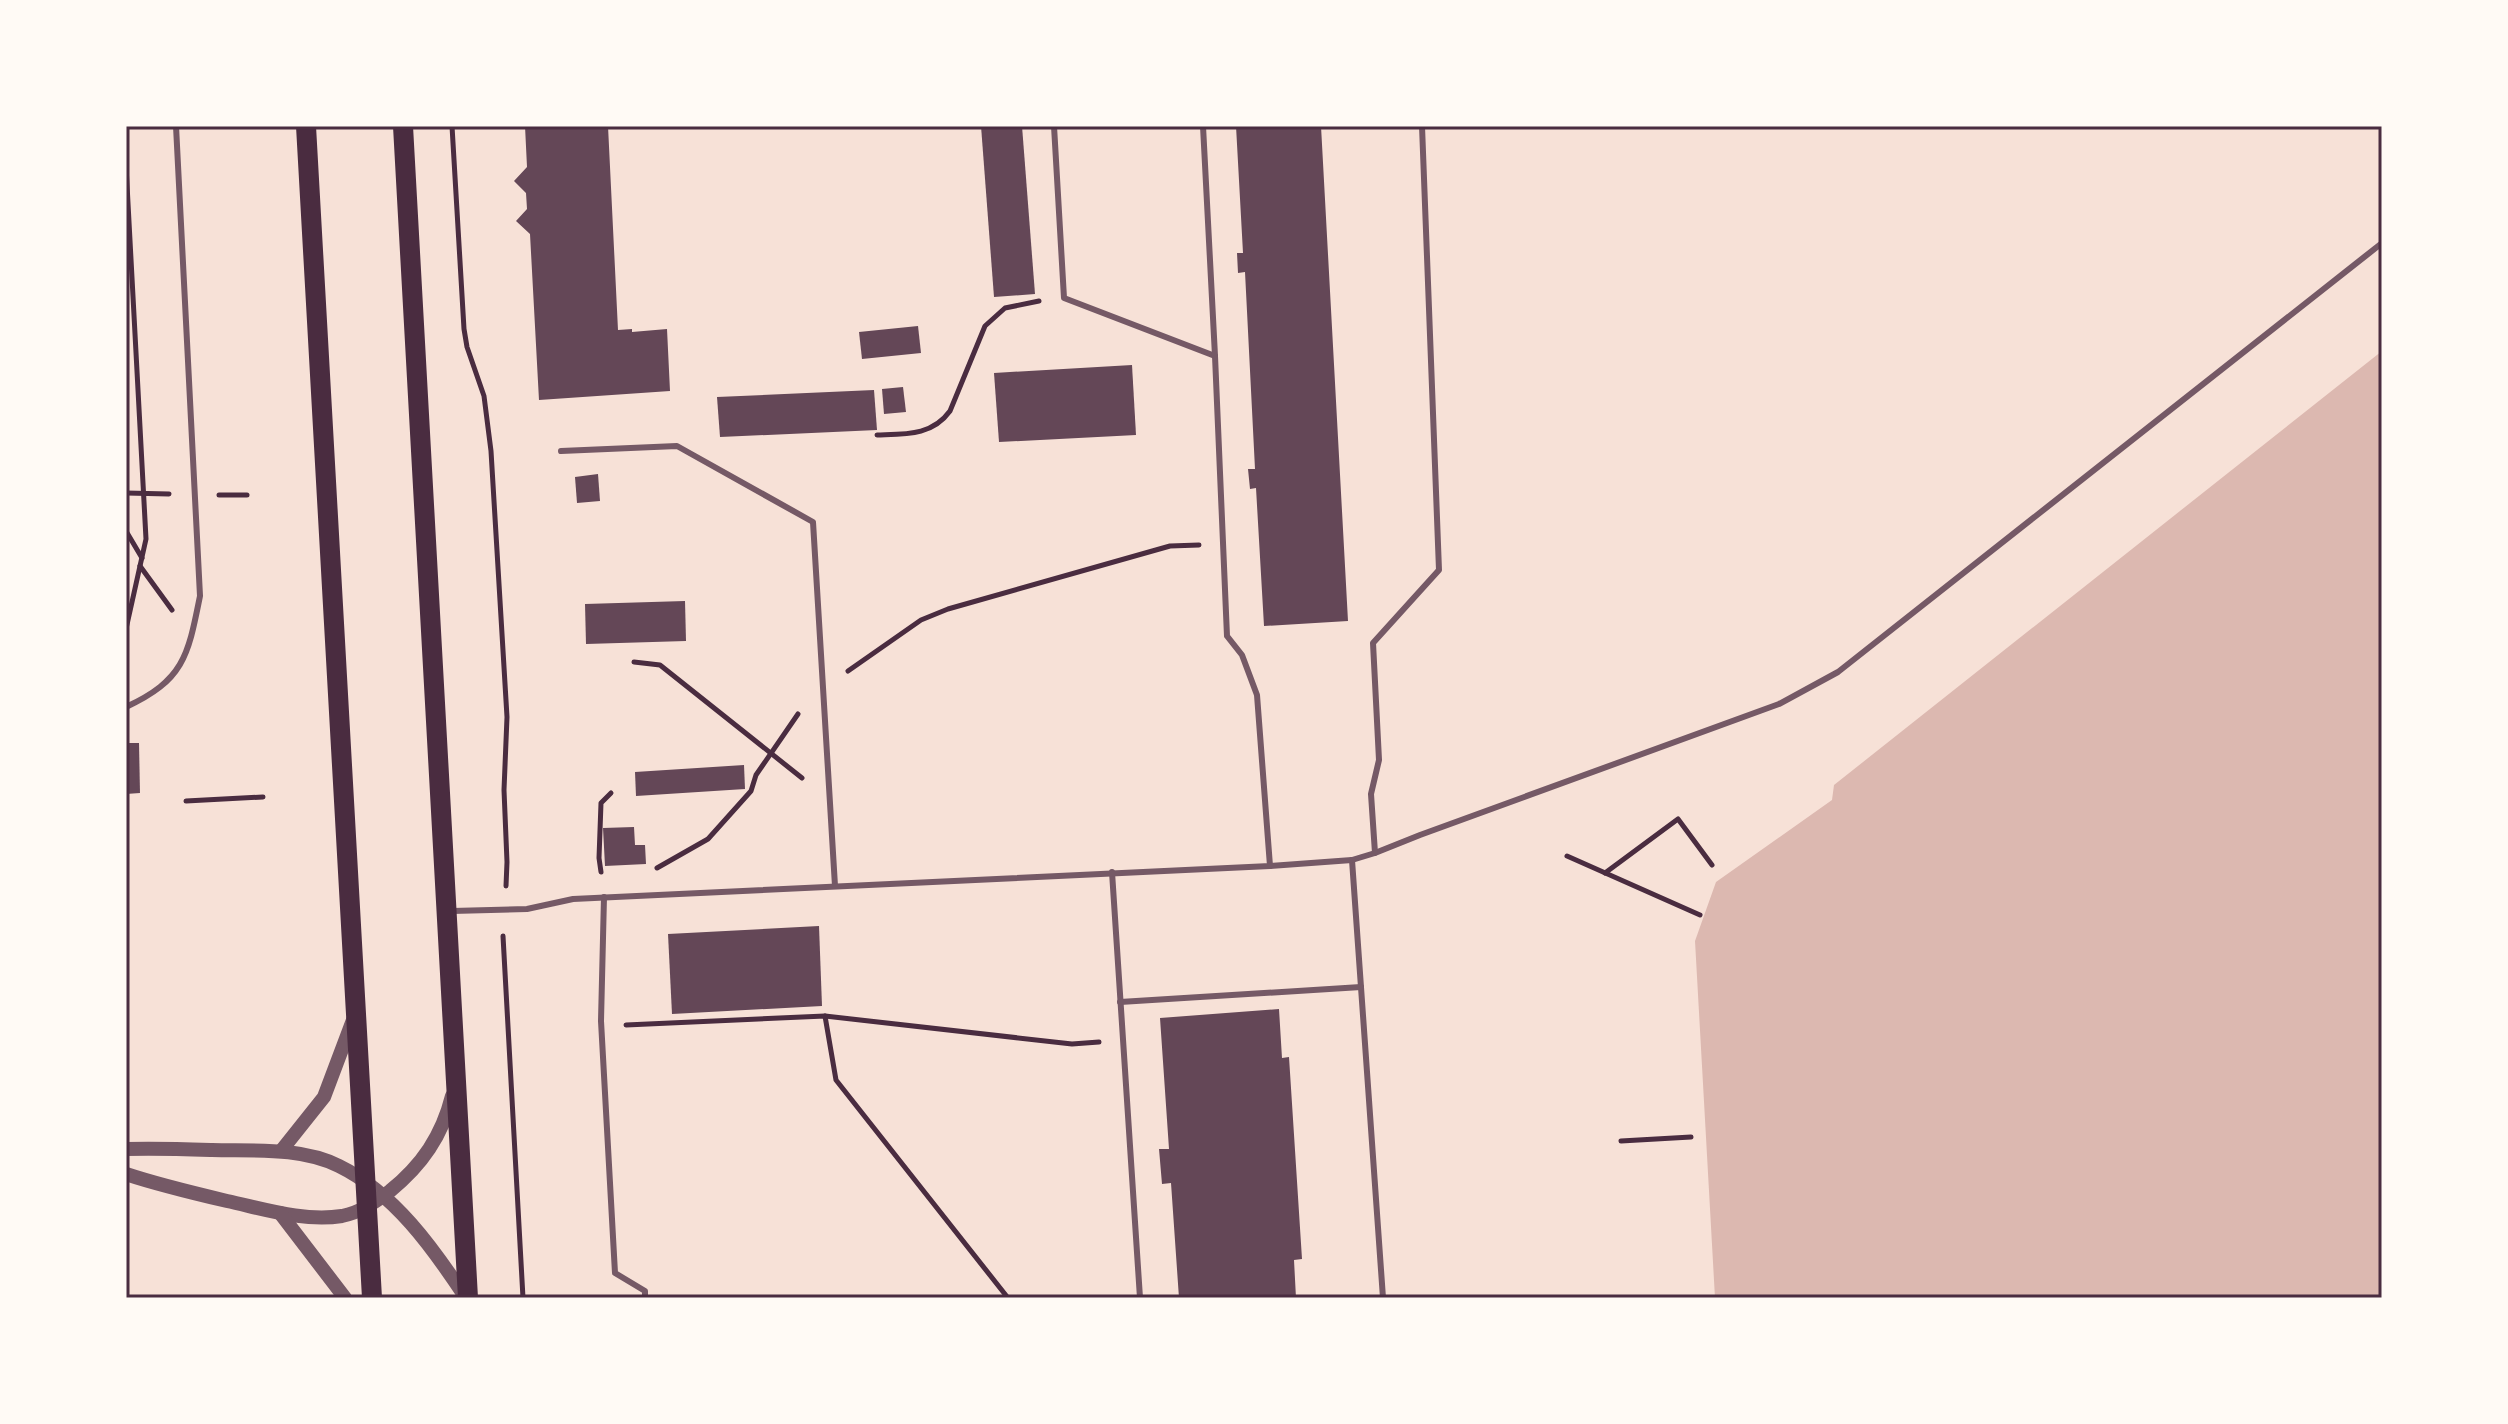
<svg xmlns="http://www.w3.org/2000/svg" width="2508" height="1424" font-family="'Sofia Sans Condensed',sans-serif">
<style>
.water{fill:#dcb8b0}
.building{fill:#644757}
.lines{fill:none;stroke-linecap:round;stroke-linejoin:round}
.path{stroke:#4a2c40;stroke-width:5}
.service{stroke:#755966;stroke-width:6}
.tertiary{stroke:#755966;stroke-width:14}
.primary{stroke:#4a2c40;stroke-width:20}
.neatline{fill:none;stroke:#4a2c40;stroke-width:3}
</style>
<rect width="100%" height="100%" fill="#f7e1d7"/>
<!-- water -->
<polygon class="water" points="2382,351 2382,1298 1715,1298 1695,941 1716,882 1832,800 1834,785"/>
<!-- building -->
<g class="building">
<polygon points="525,126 608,126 618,330 632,329 632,332 667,329 670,391 539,400 530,234 516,221 527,209 526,193 514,181 527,167"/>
<polygon points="981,126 1022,126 1035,294 994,297"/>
<polygon points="1236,126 1321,126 1348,621 1264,626 1256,488 1250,489 1248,469 1255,469 1245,272 1238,273 1237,253 1243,253"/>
<polygon points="918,326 921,353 862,359 859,332"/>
<polygon points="1132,365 1136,435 999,442 994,373"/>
<polygon points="903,387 906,412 884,414 882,389"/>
<polygon points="874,390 877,430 720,437 717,397"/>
<polygon points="598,474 600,501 577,503 575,477"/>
<polygon points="685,601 686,641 586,644 585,604"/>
<polygon points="126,743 139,743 140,793 126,794"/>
<polygon points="744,765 745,789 636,796 635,772"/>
<polygon points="634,827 635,845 645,845 646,864 605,866 603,828"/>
<polygon points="819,926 822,1006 672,1014 668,934"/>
<polygon points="1279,1009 1282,1058 1289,1057 1302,1259 1294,1260 1296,1298 1179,1298 1171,1183 1162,1184 1159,1149 1169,1149 1160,1018"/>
</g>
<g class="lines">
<!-- path -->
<g class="path">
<polyline points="452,126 464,329 467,347 484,396 491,451 507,717 504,790 507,862 506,886"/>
<polyline points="126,166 146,539 126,629"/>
<path d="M877 435C905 434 932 436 950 411L985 326 1005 308 1039 301"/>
<polyline points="126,493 169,494"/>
<polyline points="219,495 247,495"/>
<polyline points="126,531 142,558"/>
<polyline points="140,566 172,610"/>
<polyline points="634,662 660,665 802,778"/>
<polyline points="848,671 921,620 948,609 1170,546 1199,545"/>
<polyline points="186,801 263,797"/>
<polyline points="1567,856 1700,915"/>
<polyline points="657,868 708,839 751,791 756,775 798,714"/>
<polyline points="601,872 599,858 601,803 611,793"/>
<polyline points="1605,873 1678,819 1712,865"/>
<polyline points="503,936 523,1298"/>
<polyline points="825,1016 836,1080 1008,1298"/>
<polyline points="626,1025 825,1016 1072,1044 1099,1042"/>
<polyline points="1621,1141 1691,1137"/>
</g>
<!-- service -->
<g class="service">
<polyline points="1054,126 1064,298 1215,356"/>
<polyline points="1203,126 1215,356 1227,636 1242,655 1257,695 1270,866"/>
<polyline points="561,451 677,446 813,522 835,886"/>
<path d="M126 707C184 680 188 656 200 596L176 126"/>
<polyline points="1375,853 1420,835 1779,704 1838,672 2382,243"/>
<polyline points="1352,860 1383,1298"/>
<polyline points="1112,872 1140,1298"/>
<polyline points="604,897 601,1021 615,1273 645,1291 645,1298"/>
<polyline points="452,911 527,909 573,899 1270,866 1352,860 1375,853 1371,794 1379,760 1373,643 1439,570 1422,126"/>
<polyline points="1120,1002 1361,987"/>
</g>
<!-- tertiary -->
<g class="tertiary">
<path d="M126 1149C155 1148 183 1149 212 1150 254 1151 301 1147 339 1166 394 1193 433 1248 466 1298"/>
<polyline points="281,1151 324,1097 353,1020"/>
<path d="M126 1174C159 1185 193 1193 227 1201 264 1209 304 1222 342 1216 361 1212 374 1203 390 1191 422 1165 442 1136 452 1096"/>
<polyline points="280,1213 345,1298"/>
</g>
<!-- primary -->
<g class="primary">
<polyline points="306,126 372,1298"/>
<polyline points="403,126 468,1298"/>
</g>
</g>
<!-- border -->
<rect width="2508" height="1424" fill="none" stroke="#fffaf5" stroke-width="256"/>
<rect x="128" y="128" width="2252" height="1168" class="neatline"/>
</svg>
